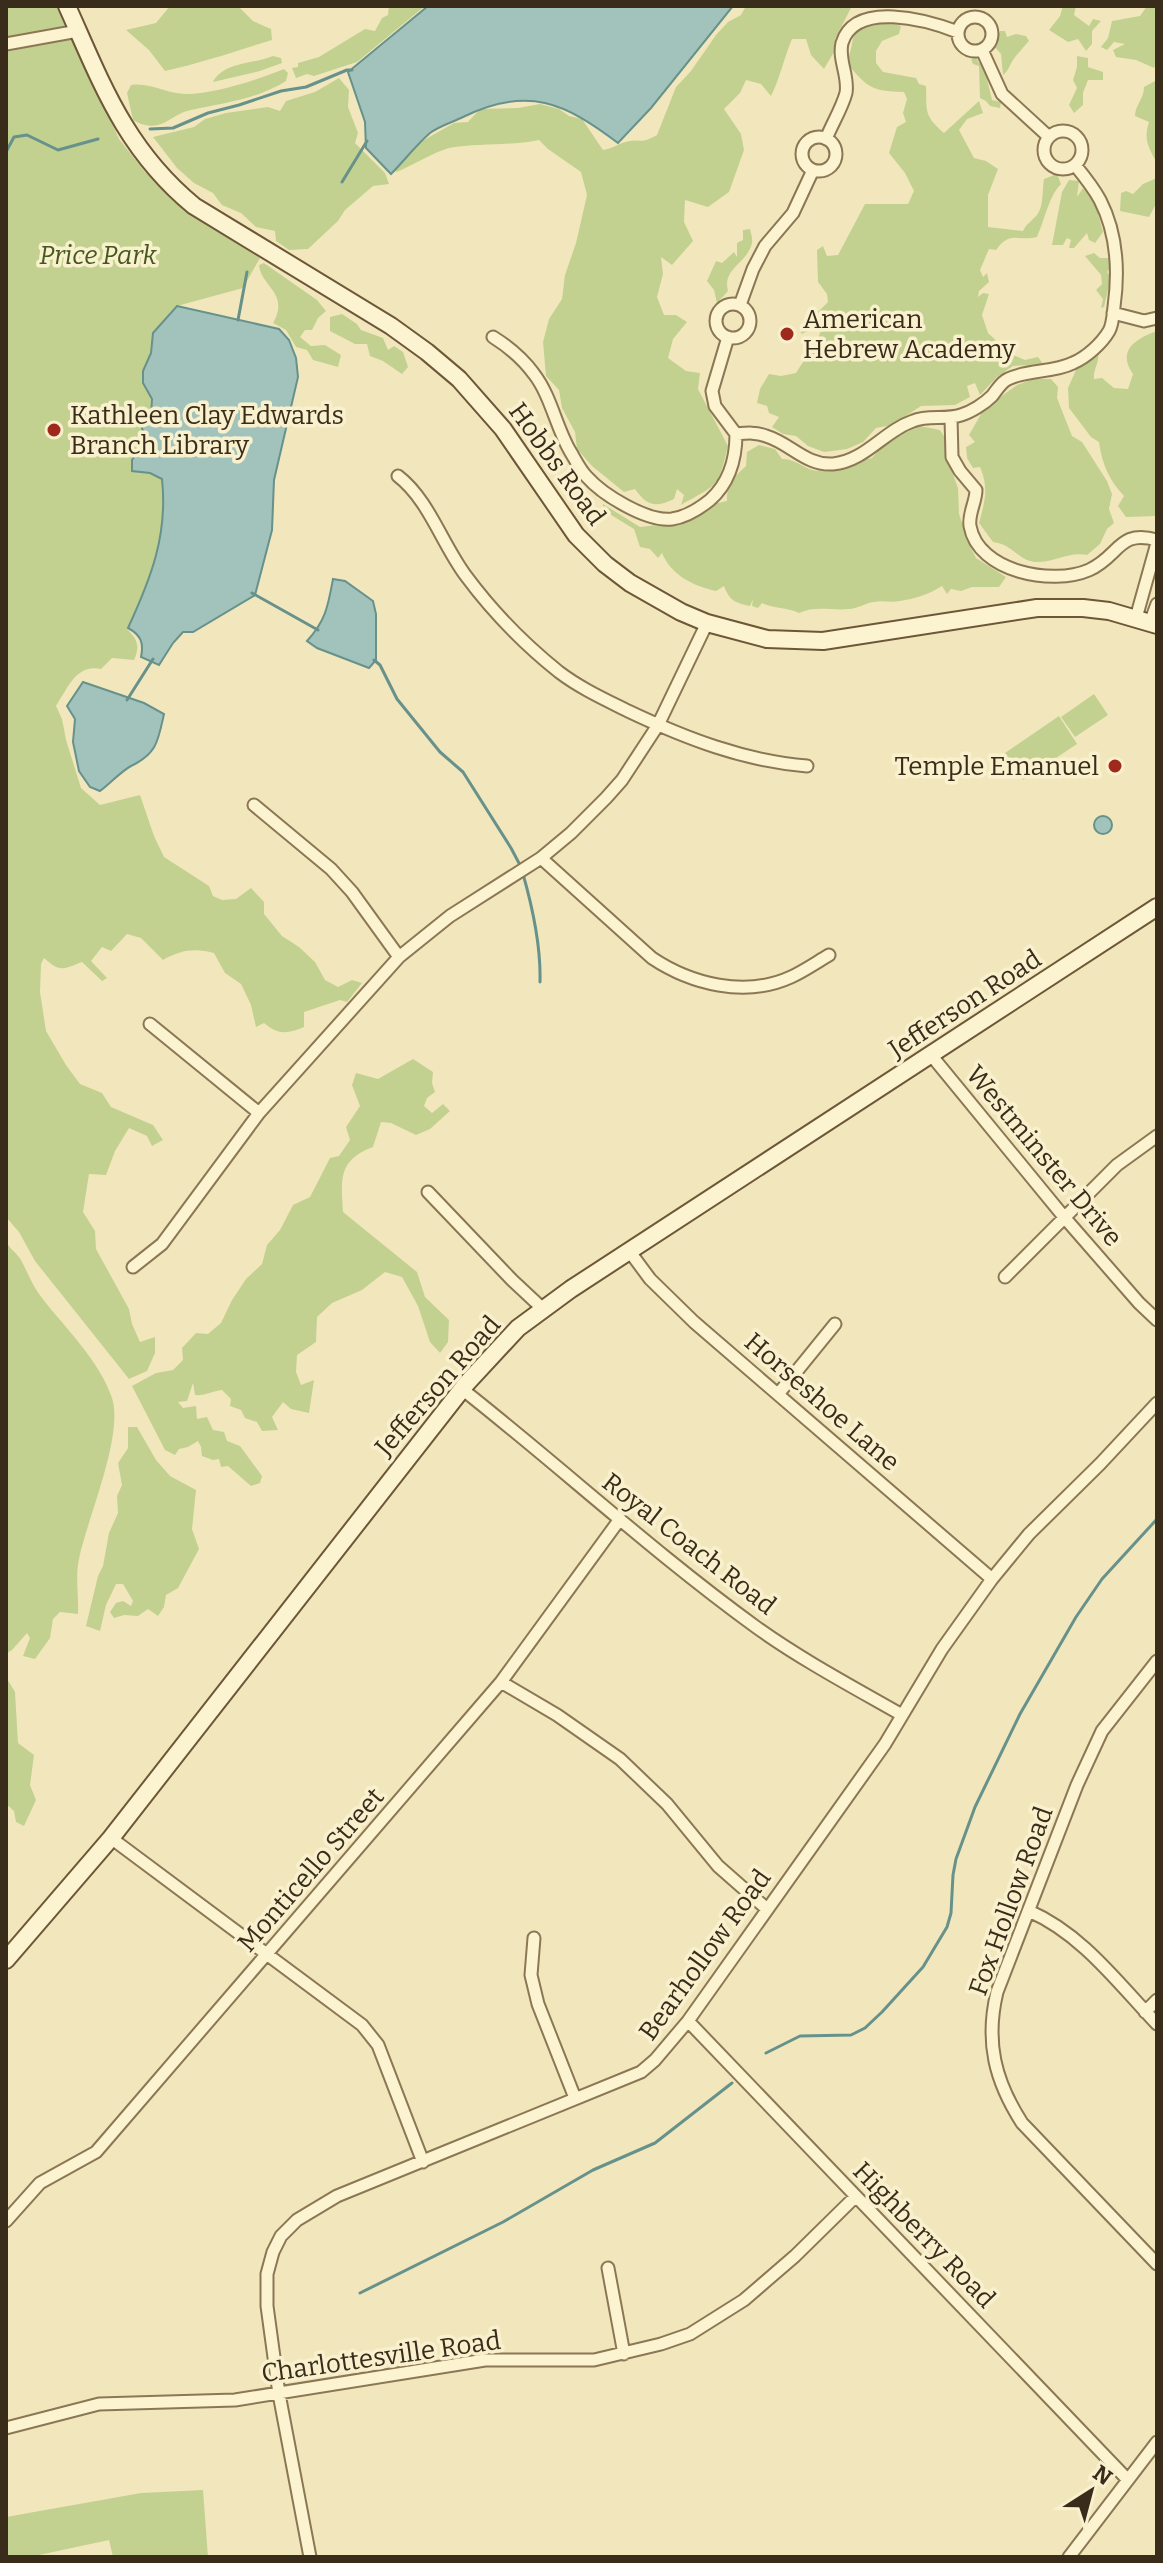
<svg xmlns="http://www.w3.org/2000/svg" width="1163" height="2563" font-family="Bitter,serif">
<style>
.green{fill:#c3d190}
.water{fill:#a1c3bc;stroke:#67918b;stroke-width:2}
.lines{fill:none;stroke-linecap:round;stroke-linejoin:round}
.stream{stroke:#67918b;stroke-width:3}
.street-casing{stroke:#8b7754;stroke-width:15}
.secondary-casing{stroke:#6d5737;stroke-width:20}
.street{stroke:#fcf3d0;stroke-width:11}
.secondary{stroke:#fcf3d0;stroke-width:16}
.poi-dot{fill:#a0291e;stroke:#f9f0cd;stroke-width:3}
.labels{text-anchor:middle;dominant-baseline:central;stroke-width:7;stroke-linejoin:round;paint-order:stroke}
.park-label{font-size:26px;font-style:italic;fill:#44581f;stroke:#f9f0cd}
.poi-label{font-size:26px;fill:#392c1a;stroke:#f9f0cd;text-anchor:start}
.street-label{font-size:26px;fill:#392c1a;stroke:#f9f0cd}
</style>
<rect width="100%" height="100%" fill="#f2e7bc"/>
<path class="green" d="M6 6H58L119 139 145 172 189 212 260 258 243 288 177 306 153 333 151 353 143 371V383L152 399 151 417 147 440 132 460 133 471 150 472 162 479C168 536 151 579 127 629 138 640 140 646 134 660L112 658 101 669C76 664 68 688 56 706L62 719 66 740 81 788 100 805 140 795 154 836 164 857 209 886 213 896 222 900 236 899 251 888 264 902V914L282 936 299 947 315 962 325 980 338 987 352 980 362 983 347 1002 340 1000 304 1012V1027C288 1034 278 1035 264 1023L256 1027 251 1005 241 984 225 973 214 953C194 948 181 950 163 960L141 938 127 934 111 951 102 947 91 961 107 978 102 981 82 962C62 970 60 972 44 958L41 964 40 992 46 1031 66 1065 80 1084 102 1093 111 1107 153 1125 163 1140 152 1146 147 1136 129 1128 115 1151 106 1175 89 1174 83 1212 95 1231 96 1249 129 1309 132 1324 140 1342 155 1337V1353L147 1371 129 1379 35 1261 19 1232 6 1217Z
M170 6H238L253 21 271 29 272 40C236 51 201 63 165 71L149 50 126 30 156 23Z
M389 6H425L357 62 314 76 307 74 296 78 292 68 298 67V63L319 57 365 29 375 31 382 18 388 15Z
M746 6H852L835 39 834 52 824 69 811 55 806 39H792C784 58 780 78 771 96L761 84 746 80 740 93 724 109 741 134 744 150 729 192 708 207 685 200 684 222 693 241 672 265 661 257 663 274 657 297 664 315H676L687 322 673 339 668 358 686 371 700 373 698 389 728 446C718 488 718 484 681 505L684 495 677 489 674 499C655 508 647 506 635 489L624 492 592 466 577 449 575 432 562 408 559 390 546 376 543 342 549 319 562 299 565 275 576 243 587 195 581 172 548 149 539 140C510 146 479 143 449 148 434 152 412 166 396 172L394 157 454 123 468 122 480 109 518 108 540 104 559 109 569 116 582 119 603 150C613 149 620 142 630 141 644 139 640 144 657 135L676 87 691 71 716 35 728 22 741 15Z
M1063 6H1076L1074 15 1089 26 1093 19 1101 21 1092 31V44L1086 51 1078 39 1068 42 1049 30 1060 16Z
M1147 6H1157V61L1154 68 1136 60 1116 57 1113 50 1125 44 1114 42 1107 50 1101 47 1108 38 1112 21 1140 16Z
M873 22H888L901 26 899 34 882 41 876 51V63L883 72 916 78 919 84 926 86C927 110 923 115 944 133L979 101 983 113 967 119 959 130 974 158 986 161 998 169 988 195V227L1023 231C1027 223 1031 222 1037 215 1044 206 1042 189 1044 179L1057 174 1061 184C1049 196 1045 219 1037 237 1017 242 1011 230 996 250L989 249 980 270 983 277 987 273 989 282 979 291 978 297 983 293 989 294 982 315 988 333 1011 354 1025 360 1038 357 1043 364 1013 366 997 377 980 395 975 383 967 386 970 397 955 405 921 406 892 425 876 428 863 442 847 449 824 452 808 446 796 436 783 434 772 427 779 417 769 413 767 406 757 403 760 389 769 374 781 376 796 373C806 356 818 345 822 326L801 334 804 320 819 311 828 302 827 294 818 282 817 250 823 246 827 256 838 255 865 204H908L914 191 905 173 889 153 897 127 906 122 903 113 907 99 904 92C870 91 867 87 846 62 852 52 851 43 855 32Z
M1000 31H1005L1007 37 1016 34 1026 36 1029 41C1024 47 1017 54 1013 60 1009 66 1009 70 1003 75L1001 54 994 46Z
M273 56 281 58 282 63 260 71 213 82C223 62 254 64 273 56Z
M1077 56 1088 58V67L1103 72V80H1088L1083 93V105L1074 113 1069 105 1077 88 1073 80 1077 67Z
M976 57 979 63 983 62 992 100 1001 102 1000 108 990 106 986 101 980 98 979 66 973 64 971 59Z
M284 69 288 73 286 81C258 99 223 103 191 110 169 114 162 136 133 120L127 93 131 85C150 82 167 94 186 94 216 94 256 80 284 69Z
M339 78 349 90 348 107 358 133 355 143 385 173 389 184 373 186 345 210 338 221 308 249 289 250 276 241 275 231 256 227 241 213 222 205 213 193 194 183 177 168 153 137 194 127 205 119 226 113 268 107 280 111 286 101 315 92Z
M1157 80V164C1149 147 1143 141 1149 122L1135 116C1135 105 1144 99 1144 87Z
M1157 178V202L1149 217 1120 211 1121 193 1126 191 1133 194 1143 184Z
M1069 180 1079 181 1077 197 1083 188 1094 199 1103 232 1095 243 1089 240 1087 233 1074 248H1069L1071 240 1067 238 1063 245H1052L1062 192Z
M750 229C751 234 753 239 752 243 747 264 722 268 728 291L717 303 714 290 707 281 716 261 722 263 734 252 737 257V243L743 240V230Z
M1094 253 1100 258H1109L1111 267 1107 272 1111 277 1104 307 1101 308 1103 299 1096 290 1102 284 1101 275 1085 256Z
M264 263 317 300 326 311 318 318 312 330H305L300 337 311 346 325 345 341 355 338 367 313 360 307 350 296 347 286 330 273 323C290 293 261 287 259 265Z
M342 314 357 324 361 330 383 338 388 350 394 346 403 352 408 367 402 374 383 361 370 356 367 344H355L330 331V317Z
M1157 331V516L1126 517 1118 506 1124 496C1109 480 1102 464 1099 442L1091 437 1069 408 1068 388 1076 370 1098 353C1100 362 1093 369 1094 379L1102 378 1114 388 1128 389 1133 374C1116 350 1137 338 1157 331Z
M1033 379H1051L1058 387 1057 398 1072 436 1082 442 1107 481 1112 494 1109 509 1114 523 1107 529 1100 544 1087 555C1070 551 1052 563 1035 562 1018 560 1012 544 993 542L979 523C985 501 989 488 980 467L973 468 967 458 966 447 975 442 969 435 984 409 1017 385Z
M920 426 940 430 945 438 948 461 958 488 959 514 971 548 976 558 1006 577 999 587H972L961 591 951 589 947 594 942 586C930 594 914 599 900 601 891 603 882 600 874 602 865 603 857 609 849 609 832 611 816 605 799 613 786 607 775 609 762 603L758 608 752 606 753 599 750 606C735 603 729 600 724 586L716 591C693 586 671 575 662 553L658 558 650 549 640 547 634 529 603 510V504L640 527 682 522 713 504 727 501C726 485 735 476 746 466L747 452 759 445 775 449 782 459C796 458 805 471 820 471 837 471 856 461 872 458 882 444 904 433 920 426Z
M1094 694 1108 715 1075 737 1061 717Z
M1059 716 1077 744 1023 780 1005 753Z
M413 1059 433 1072 432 1083 435 1092 427 1098 424 1106 432 1113 443 1104 450 1111 430 1129 416 1135 391 1123 381 1122 373 1147C338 1160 341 1179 343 1212L417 1272 425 1297 449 1320 448 1342 440 1353 430 1342 418 1306 402 1277 385 1272 362 1290 332 1303 317 1317 316 1342 297 1355 296 1372 301 1385 314 1380 309 1413 291 1409 283 1402 272 1417 278 1430 262 1431 257 1422 245 1418 241 1410 230 1406 231 1399 222 1390C212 1391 205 1396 195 1395L193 1383 187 1401 178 1402 183 1408 196 1406 197 1419 207 1417 213 1430 224 1432 227 1441 240 1446 262 1476 260 1483 251 1486 228 1466 221 1467 219 1459 213 1460 202 1456 201 1447 198 1441 188 1447 179 1449 175 1455 165 1450 132 1386 156 1373 173 1370 183 1360 182 1348 196 1333 208 1334 221 1323 232 1300 246 1279 262 1264 267 1245 280 1230 293 1205 310 1197 330 1158 339 1156 350 1140 346 1127 360 1106 352 1085 356 1073 378 1079Z
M6 1242C10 1249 17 1253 21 1260 28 1273 33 1287 42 1298 66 1329 99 1360 112 1398 124 1436 87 1519 79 1559 75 1578 79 1595 78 1614L60 1612 53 1619 50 1638 35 1659 23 1656 30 1638 27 1633 12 1650 6 1654Z
M128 1427H137L156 1460 170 1476 196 1490 192 1529 199 1549 178 1588 166 1595 164 1607 158 1616 148 1609 138 1616 124 1615 114 1618 110 1612 116 1603 123 1601 131 1606 133 1601 123 1584H116L106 1605 100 1631 86 1626 98 1576 103 1566 109 1533 118 1513 117 1496 122 1485 118 1463 128 1448Z
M6 1677 15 1692 18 1743 34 1755 30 1785 36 1800 24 1826 16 1822 14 1811 6 1804Z
M203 2490 208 2557H113L109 2540 30 2557H6V2517L141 2493Z"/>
<path class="water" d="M428 6H733L651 108 618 143C565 103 528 85 463 117 453 122 439 126 430 133 416 145 404 161 391 174L366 148 365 122 348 72Z
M177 306 279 329 289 340 296 358 298 377 274 480 272 530 255 595 193 632H183L173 643 159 665 141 657C144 643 141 635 128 628 151 578 168 535 162 479L150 473 132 471V460L146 440 141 425 151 417 152 399 143 383V371L151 353 153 333Z
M333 579 345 581 373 601 376 614V660L369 668 317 648 307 641C326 620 328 606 333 579Z
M83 682 144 703 164 714C158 741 157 754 131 766 120 772 110 784 100 791L90 787 79 771 73 742 75 719 67 706Z
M1094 825a9 9 0 1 1 18 0a9 9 0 1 1-18 0Z"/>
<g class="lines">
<path class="stream" d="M150 129 173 128 208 113 239 105 281 91 306 87 347 70H352
M6 152 14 137 27 135 58 150 98 139
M342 182 367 141
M238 320 247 272
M252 593 318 630
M374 660 380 665 397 699 440 752 463 772 511 848 521 867
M127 700 153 659
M523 874C533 909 541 946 540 982
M766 2053 800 2036 851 2035 865 2028 882 2012 923 1967 947 1927 951 1913 953 1875 956 1859 975 1807 1020 1714 1076 1617 1102 1579 1157 1519
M360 2293 503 2222 593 2170 655 2143 732 2083"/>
<g class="street-casing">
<path id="street" d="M958 34a17 17 0 1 1 34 0a17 17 0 1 1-34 0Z
M6 44 78 31
M982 50 1002 94 1049 137
M1044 150a19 19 0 1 1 38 0a19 19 0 1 1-38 0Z
M802 154a17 17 0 1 1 34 0a17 17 0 1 1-34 0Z
M826 139C832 124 842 108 846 93 849 76 838 60 842 43 855 0 927 20 958 32
M716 321a17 17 0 1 1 34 0a17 17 0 1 1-34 0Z
M740 305 753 269 765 246 793 213 813 170
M1113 313 1144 321 1157 318
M493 337C509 347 523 359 534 374 551 396 556 427 570 451 575 459 580 470 587 477 603 495 647 522 672 519 686 517 700 508 710 500 729 483 736 458 736 434
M728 337 712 391 715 406 736 434
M951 418 952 457 960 471 976 490C976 502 968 514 970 526 978 572 1053 586 1089 570 1120 556 1118 529 1157 540
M736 434C747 433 756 432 766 436 790 443 806 466 833 464 865 461 884 431 913 421 928 415 945 420 961 415 971 412 984 404 992 396 997 390 1001 382 1008 379 1029 369 1053 373 1073 363 1087 357 1102 343 1109 331 1113 324 1113 314 1114 307 1119 271 1117 233 1100 200 1093 187 1084 176 1075 165
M398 476C429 500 442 544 466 576 492 611 524 644 559 672 580 688 604 699 628 711 685 738 744 761 807 766
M1136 618 1157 543
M1150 623 1157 604
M254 805 331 869 352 892 399 957
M541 858 652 958C691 984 745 998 791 977 804 971 817 962 829 955
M150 1024 259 1113
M931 1055 1064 1217 1139 1303 1157 1320
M428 1192 512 1280 543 1309
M630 1252 650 1279 694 1322 992 1579
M133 1267 162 1244 259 1113 399 957 450 916 541 858 571 833 606 798 622 780 658 725 707 623
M1005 1277 1117 1165 1157 1136
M462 1389C561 1467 654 1553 756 1627 802 1660 853 1687 902 1715
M779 1393 835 1324
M1157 1661 1102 1731 1077 1785 997 1992C985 2042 995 2081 1022 2123L1157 2264
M501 1682 557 1715 620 1759 667 1804 718 1866 767 1909
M111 1838 362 2025 378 2045 423 2162
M1029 1911C1082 1934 1118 1983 1157 2024
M534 1938 531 1975 538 2004 575 2098
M1145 2012 1157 2000
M688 2021 1128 2480
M6 2221 40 2183 96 2152 501 1682 620 1519
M608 2268 624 2354
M6 2428 99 2404 235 2400 485 2360H594L661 2344 690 2334 744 2300 795 2256 855 2197
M310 2557 279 2394 267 2306V2274L273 2252 281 2236 297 2220 337 2196 641 2072 655 2060 688 2021 885 1744 942 1649 992 1579 1029 1534 1100 1464 1157 1403
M1069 2557 1157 2442"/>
</g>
<g class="secondary-casing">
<path id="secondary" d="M67 6C102 84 125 149 194 206L391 326 427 352 459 379 503 429 576 535 605 564 630 583 681 612 707 623 767 639 823 641 1037 608H1083L1109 611 1157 625
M6 1960 111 1838 466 1384 518 1328 571 1289 1157 907"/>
</g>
<use href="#street" class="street"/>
<use href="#secondary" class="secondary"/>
</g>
<g class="poi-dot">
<circle cx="787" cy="334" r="8"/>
<circle cx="54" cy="430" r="8"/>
<circle cx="1115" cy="766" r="8"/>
</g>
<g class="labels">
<g class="park-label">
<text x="98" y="255">Price Park</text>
</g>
<g class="poi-label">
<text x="803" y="319">American<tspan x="803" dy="30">Hebrew Academy</tspan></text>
<text x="70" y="415">Kathleen Clay Edwards<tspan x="70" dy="30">Branch Library</tspan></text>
<text x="1099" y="766" text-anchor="end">Temple Emanuel</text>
</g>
<g class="street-label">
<text transform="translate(557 464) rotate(54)">Hobbs Road</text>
<text transform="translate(965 1004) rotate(-33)">Jefferson Road</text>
<text transform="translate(1044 1156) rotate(50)">Westminster Drive</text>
<text transform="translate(438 1386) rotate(-49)">Jefferson Road</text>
<text transform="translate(822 1402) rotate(41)">Horseshoe Lane</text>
<text transform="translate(689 1544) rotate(38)">Royal Coach Road</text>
<text transform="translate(311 1870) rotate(-49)">Monticello Street</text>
<text transform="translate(1011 1901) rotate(-70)">Fox Hollow Road</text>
<text transform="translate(705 1955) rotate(-54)">Bearhollow Road</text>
<text transform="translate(924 2235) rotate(46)">Highberry Road</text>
<text transform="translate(381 2357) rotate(-8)">Charlottesville Road</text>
</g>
</g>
<rect width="1163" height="2563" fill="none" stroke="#392c1a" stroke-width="16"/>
<g transform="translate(1091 2491) rotate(36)" stroke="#f9f0cd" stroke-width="6" paint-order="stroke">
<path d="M0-6L14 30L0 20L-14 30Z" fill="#392c1a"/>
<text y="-12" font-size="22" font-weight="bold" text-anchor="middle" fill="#392c1a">N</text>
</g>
</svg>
